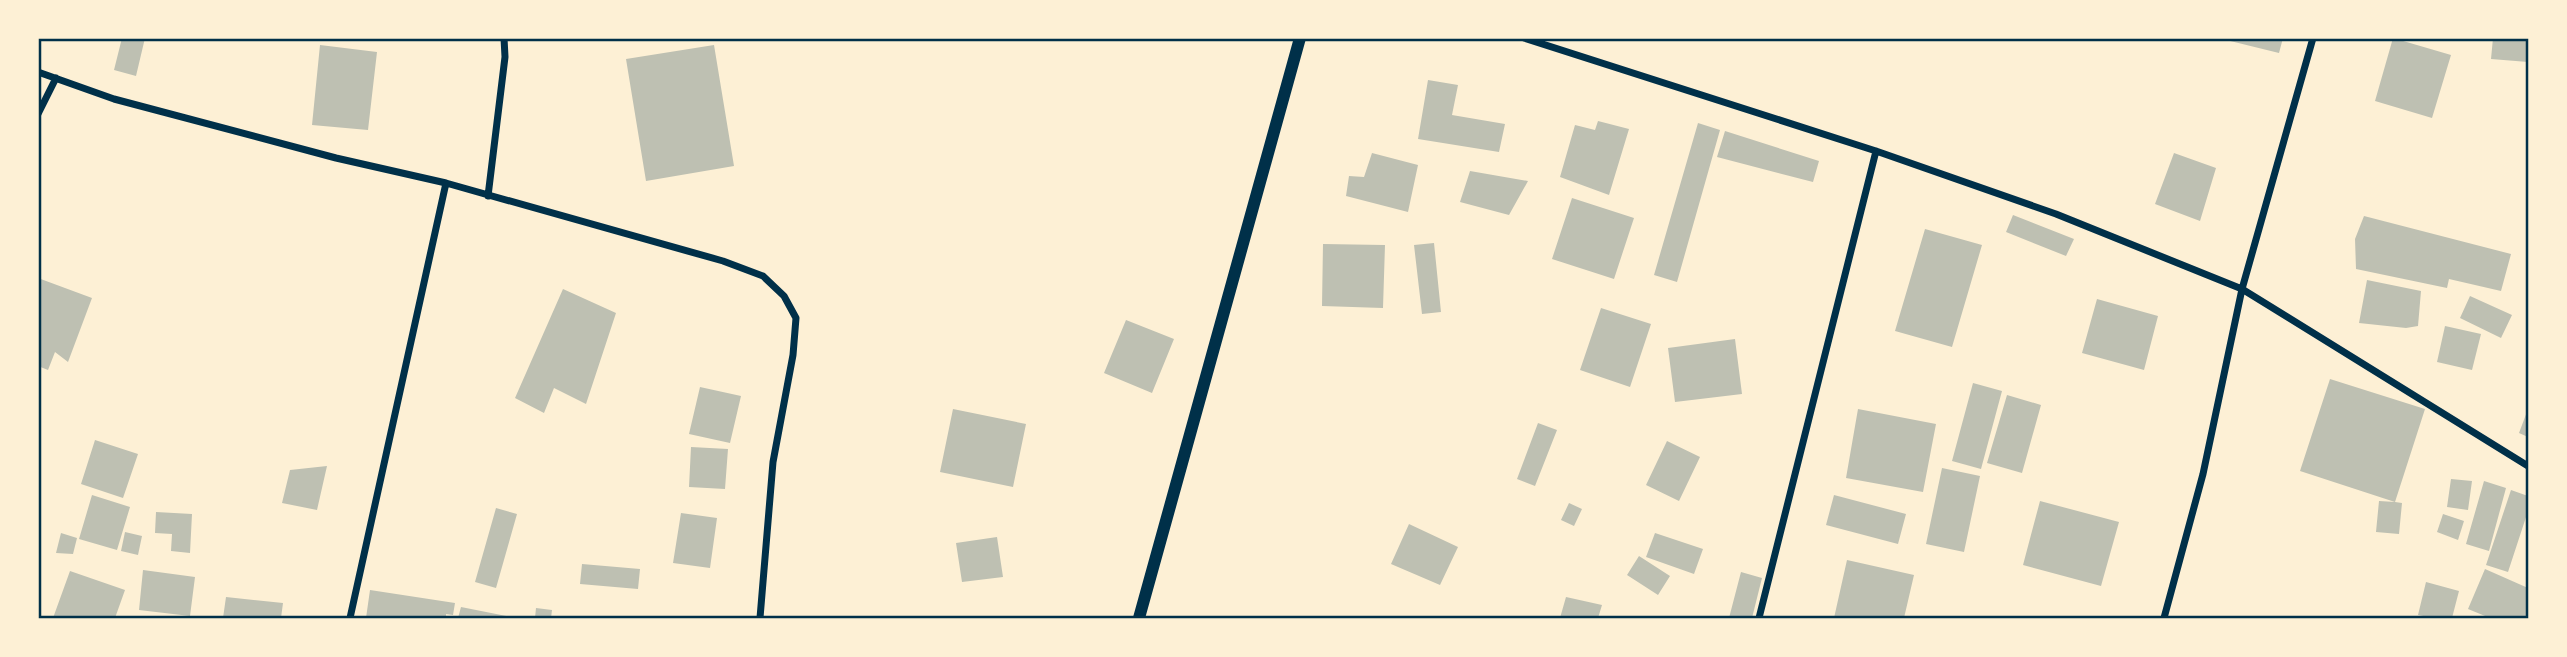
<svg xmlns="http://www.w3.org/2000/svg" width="2567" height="657" font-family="Roboto,sans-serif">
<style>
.building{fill:#bec0b2}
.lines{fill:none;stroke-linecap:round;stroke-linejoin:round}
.minor{stroke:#003049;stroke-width:7}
.tertiary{stroke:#003049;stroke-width:12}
.neatline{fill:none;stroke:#003049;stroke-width:2.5}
</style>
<rect width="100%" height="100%" fill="#fdf0d5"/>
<path class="building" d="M122 38H145L136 76 114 70Z
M2218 38H2283L2279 53Z
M2393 38 2451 55 2432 118 2375 101Z
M2493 38H2528V62L2491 59Z
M320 45 377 52 368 130 312 125Z
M714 45 734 166 646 181 626 59Z
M1428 80 1458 85 1452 115 1505 124 1499 152 1418 139Z
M1598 121 1629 129 1609 195 1560 177 1575 125 1595 130Z
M1698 123 1720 130 1677 282 1654 275Z
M1725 131 1819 161 1813 182 1717 157Z
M1372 153 1418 165 1408 212 1346 196 1349 176 1364 177Z
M2174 153 2216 168 2200 221 2155 204Z
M1470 171 1528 181 1509 215 1460 202Z
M1572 198 1634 218 1614 279 1552 259Z
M2013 215 2074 239 2066 256 2006 232Z
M2364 216 2511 254 2501 291 2449 279 2447 288 2356 269 2355 239Z
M1925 229 1982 245 1952 347 1895 331Z
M1434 243 1441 312 1422 314 1414 245Z
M1323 244 1385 245 1383 308 1322 306Z
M38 278 92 298 68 362 55 352 48 370 38 366Z
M2367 280 2421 291 2418 326 2406 328 2359 323Z
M563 289 616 313 586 404 554 388 544 413 515 398Z
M2470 296 2512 315 2501 338 2460 318Z
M2097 299 2158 316 2144 370 2082 353Z
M1601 308 1651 324 1630 387 1580 370Z
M1126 320 1174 339 1152 393 1104 373Z
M2445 326 2481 334 2472 370 2437 362Z
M1735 339 1742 394 1675 402 1668 348Z
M2330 379 2425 409 2395 502 2402 503 2399 534 2376 532 2379 501 2395 502 2300 471Z
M1973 383 2002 391 1981 469 1952 461Z
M700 387 741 396 730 443 689 434Z
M2007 395 2041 405 2022 473 1987 463Z
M953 409 1026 424 1013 487 940 472Z
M1858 409 1936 424 1923 492 1846 478Z
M2528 409V437L2519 433Z
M1538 423 1557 430 1535 486 1517 479Z
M95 440 138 454 123 498 81 484Z
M1667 441 1700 457 1679 501 1646 485Z
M691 447 728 449 725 489 689 487Z
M327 466 317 510 282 503 290 470Z
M1942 468 1980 476 1964 552 1926 544Z
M2451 479 2472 481 2468 510 2447 507Z
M2484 481 2506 488 2489 551 2466 544Z
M2511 490 2528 496V511L2508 572 2486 565Z
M92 495 130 507 117 550 79 539Z
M1834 495 1906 514 1898 544 1826 525Z
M2040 501 2119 522 2101 586 2023 565Z
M1569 503 1582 509 1574 526 1561 520Z
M496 508 517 514 496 588 475 582Z
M156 512 192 514 190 553 171 551 172 534 155 533Z
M681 513 717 518 710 568 673 563Z
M2443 514 2464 521 2458 540 2437 532Z
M1409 524 1458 547 1440 585 1391 564Z
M125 532 142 536 138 555 121 551Z
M61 533 77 538 73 554 56 553Z
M1655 533 1703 549 1694 574 1646 557Z
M997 537 1003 577 962 582 956 543Z
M1639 556 1670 576 1658 595 1627 575Z
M1847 560 1914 575 1904 618H1834Z
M582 564 640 569 638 589 580 584Z
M2485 569 2528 588V618H2490L2468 609Z
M143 570 195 577 190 616 139 610Z
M70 571 125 590 115 618H53Z
M1741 572 1762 578 1752 618H1729Z
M2426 582 2459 591 2452 618H2434L2418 615Z
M370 590 455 603 453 615 446 614V618H366Z
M226 597 283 603 281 618H223Z
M1566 597 1602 605 1598 618H1560Z
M461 607 511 617V618H458Z
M536 608 552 610 551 618H535Z"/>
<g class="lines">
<path class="minor" d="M1524 38 1876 151 2056 214 2242 289 2528 466
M38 72 114 99 336 158 446 183 723 261 763 276 784 296 796 318 793 355 773 462 760 618
M38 114 56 78
M488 196 505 57 504 38
M350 618 446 183
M1759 618 1876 151
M2164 618 2203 474 2242 289 2313 38"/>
<path class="tertiary" d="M1139 618 1300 38"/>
</g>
<rect width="2567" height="657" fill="none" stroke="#fdf0d5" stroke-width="80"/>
<rect x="40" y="40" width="2487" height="577" class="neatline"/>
</svg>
